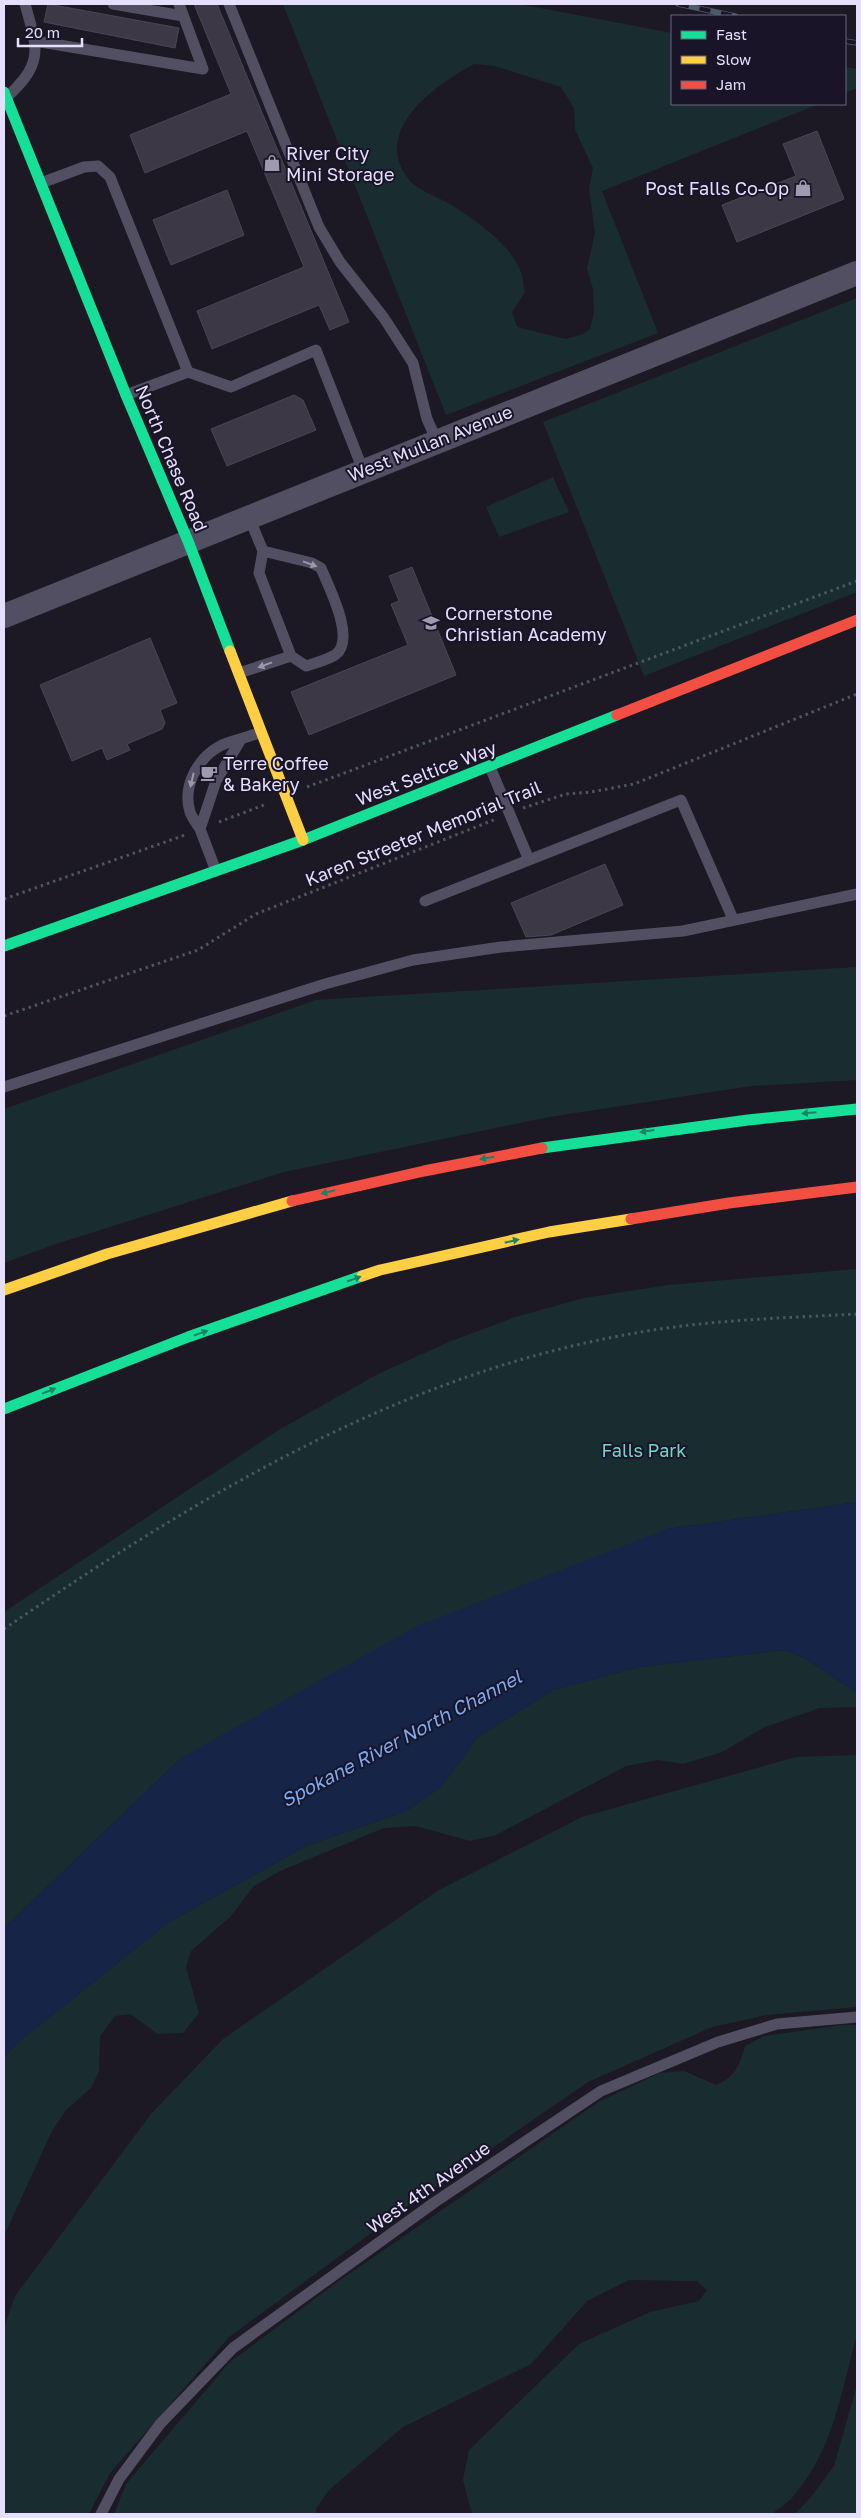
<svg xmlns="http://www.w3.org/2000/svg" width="861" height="2518" font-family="'Golos Text',sans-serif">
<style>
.green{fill:#192d30;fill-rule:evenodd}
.water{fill:#162447}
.building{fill:#3c3845;stroke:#4a4556}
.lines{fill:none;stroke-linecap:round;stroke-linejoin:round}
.path{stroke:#4d5563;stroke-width:3;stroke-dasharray:2.5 4;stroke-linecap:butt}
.lane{stroke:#524f63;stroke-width:11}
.street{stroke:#524f63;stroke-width:24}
.fast{stroke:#16e098;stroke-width:11}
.slow{stroke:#ffcf43;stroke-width:11}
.jam{stroke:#f24e42;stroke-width:11}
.rail-casing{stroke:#4c5a6b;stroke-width:5.5}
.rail{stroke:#1a1429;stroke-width:4;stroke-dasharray:11;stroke-linecap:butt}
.oneway{fill:#9c97af}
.oneway2{fill:#188466}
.labels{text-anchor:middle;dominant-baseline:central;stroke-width:4;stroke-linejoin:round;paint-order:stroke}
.poi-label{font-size:18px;fill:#e5dffb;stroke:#1a1429;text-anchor:start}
.street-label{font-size:18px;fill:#e5dffb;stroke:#1a1429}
.park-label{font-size:18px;fill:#72d5c6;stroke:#1a1429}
.water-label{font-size:19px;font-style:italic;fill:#79acf0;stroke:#1a1429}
</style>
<rect width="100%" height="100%" fill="#1c1924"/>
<path class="green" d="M283 4H519L672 33V104H819L602 191 658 333 446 415ZM474 64 495 66 561 87 574 108 575 130 593 168 589 189 595 233 587 269 593 289 594 313 590 329 583 334 566 339 517 327 512 312 525 292C523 285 523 276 520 270 510 243 469 215 444 201 435 196 419 190 411 182 368 133 434 85 474 64Z
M845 67 857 69V88L845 93Z
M857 298V592L644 676 543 422Z
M553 477 569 512 499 537 486 507Z
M857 967V1080L751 1086 549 1117 284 1172 56 1244 4 1263V1109L316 1000Z
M857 1269V1502L667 1529 181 1758 4 1928V1612L277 1431 378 1374 451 1341 515 1317 584 1298 668 1285Z
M785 1650 806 1659 857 1693V1707L820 1708 765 1727 722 1752 683 1764 658 1760 626 1766 496 1835 470 1841 416 1826 384 1828 280 1871 254 1886 230 1917 191 1951 186 1967 199 2013 183 2033 157 2034 131 2014 115 2016 100 2036 99 2071 91 2088 66 2110 52 2131 4 2236V2057L17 2043 169 1922 306 1846 406 1811 441 1787 478 1737 553 1690 639 1667Z
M857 1755V2007L766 2015 712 2027 588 2082 415 2201 229 2337 110 2473 89 2514H4V2328L15 2296 151 2114 223 2039 439 1890 582 1817 796 1757Z
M842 2025H857V2335C841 2390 834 2449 795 2494 789 2502 779 2508 772 2514H472L463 2480 469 2450 579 2344 650 2312 699 2301 707 2290 697 2281 629 2280 587 2301 531 2364 403 2427 329 2490 316 2509 317 2514H114L126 2484 229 2363 336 2283 600 2101 660 2073 684 2071 716 2085C735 2078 740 2064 745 2046L764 2036Z
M857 2385V2514H795L811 2497 834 2466Z"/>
<path class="water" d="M857 1502V1693L806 1659 785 1650 639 1667 553 1690 478 1737 441 1787 406 1811 306 1846 169 1922 17 2043 4 2057V1928L181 1758 417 1626 667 1529Z"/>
<path class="building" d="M48 4 179 28 175 48 44 22Z
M194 4H217L349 322 330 330 319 305 212 349 197 311 304 267 247 131 145 173 130 135 231 94Z
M817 131 844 199 737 242 722 205 796 176 783 144Z
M227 190 244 235 171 265 153 220Z
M294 395 303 400 316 430 227 466 211 429Z
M412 567 456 675 309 735 291 692 408 645 391 604 399 601 389 576Z
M150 638 177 703 160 710 165 723 162 729 127 744 130 750 107 760 102 748 72 761 40 685Z
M605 864 623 905 551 935 526 937 511 903Z"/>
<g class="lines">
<path class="path" d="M307 787 857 581
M523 808 566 794 591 792 634 784 857 694
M219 822 264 805
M4 899 185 835
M4 1016 198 950 256 914 496 819
M4 1629C196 1498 398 1375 630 1334 704 1320 782 1318 857 1314"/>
<path class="lane" d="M113 4 183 16
M229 4 319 227 340 262 384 318 413 363 427 419 437 441
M35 41 203 69 179 4
M6 98C44 63 38 50 25 4
M41 183 84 167 98 166 110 177 188 372
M126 395 188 372 231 387 316 350 363 470
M249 517 263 551 259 573 291 656 306 666C315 663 327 660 335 655 357 640 328 586 321 568L312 563 263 551
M239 673 291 656
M240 741 216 781 200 829C197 824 192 818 190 812 182 786 198 758 220 746 229 741 250 737 261 732
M490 767 529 860
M200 829 216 871
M425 901 681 800 733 919
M4 1087 325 984 413 960 501 947 683 931 857 894
M101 2514 119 2479 160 2424 233 2348 435 2202 601 2091 718 2042 777 2024 857 2017"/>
<path class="street" d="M4 616 857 273"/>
<path class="fast" d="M4 92 126 395 188 541 230 651
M4 946 303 840 617 715
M542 1148 748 1120 857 1109
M4 1409 188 1337 362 1276"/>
<path class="slow" d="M230 651 303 840
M362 1276 380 1270 549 1232 631 1219
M4 1290 107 1254 292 1201"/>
<path class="jam" d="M617 715 857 620
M292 1201 424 1171 542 1148
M631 1219 729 1203 857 1187"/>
<g class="rail-casing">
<path id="rail" d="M678 4 735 16
M845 41 857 43"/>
</g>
<use href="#rail" class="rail"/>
</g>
<defs><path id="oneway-solid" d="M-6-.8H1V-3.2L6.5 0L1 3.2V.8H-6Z" transform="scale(1.25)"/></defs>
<g class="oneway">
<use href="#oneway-solid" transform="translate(310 564) rotate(20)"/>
<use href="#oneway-solid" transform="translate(265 665) rotate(160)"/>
<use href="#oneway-solid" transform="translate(192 780) rotate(103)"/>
</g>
<g class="oneway2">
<use href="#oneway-solid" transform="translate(809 1113) rotate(175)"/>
<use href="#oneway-solid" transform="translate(647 1131) rotate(172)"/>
<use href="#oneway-solid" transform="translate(487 1158) rotate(170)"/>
<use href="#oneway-solid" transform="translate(328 1192) rotate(166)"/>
<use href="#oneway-solid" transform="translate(512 1241) rotate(-13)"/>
<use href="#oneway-solid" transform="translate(354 1279) rotate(-19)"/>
<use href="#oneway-solid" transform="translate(201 1333) rotate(-19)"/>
<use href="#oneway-solid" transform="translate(49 1391) rotate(-21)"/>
</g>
<defs>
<g id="shop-bare" transform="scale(1.35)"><path d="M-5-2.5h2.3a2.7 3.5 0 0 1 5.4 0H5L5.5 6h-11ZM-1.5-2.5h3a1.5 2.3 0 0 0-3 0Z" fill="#9f9ab0" stroke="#1a1429" stroke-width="2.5" paint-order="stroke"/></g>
<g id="school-bare" transform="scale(1.35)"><path d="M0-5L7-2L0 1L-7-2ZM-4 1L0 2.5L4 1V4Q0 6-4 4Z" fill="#9f9ab0" stroke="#1a1429" stroke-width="2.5" paint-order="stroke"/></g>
<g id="cafe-bare" transform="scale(1.35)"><path d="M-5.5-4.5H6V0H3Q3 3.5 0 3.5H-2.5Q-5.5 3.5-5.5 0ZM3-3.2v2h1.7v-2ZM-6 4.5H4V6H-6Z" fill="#9f9ab0" stroke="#1a1429" stroke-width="2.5" paint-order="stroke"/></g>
</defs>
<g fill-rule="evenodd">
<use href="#shop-bare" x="272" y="163"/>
<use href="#shop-bare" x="803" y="188"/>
<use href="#school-bare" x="431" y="623"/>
<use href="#cafe-bare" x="209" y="773"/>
</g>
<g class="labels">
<g class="poi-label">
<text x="286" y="153">River City<tspan x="286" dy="21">Mini Storage</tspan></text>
<text x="789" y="188" text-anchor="end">Post Falls Co-Op</text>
<text x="445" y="613">Cornerstone<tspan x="445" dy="21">Christian Academy</tspan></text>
<text x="223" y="763">Terre Coffee<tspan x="223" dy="21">&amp; Bakery</tspan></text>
</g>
<g class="street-label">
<text transform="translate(430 443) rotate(-22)">West Mullan Avenue</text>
<text transform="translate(172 458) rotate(67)">North Chase Road</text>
<text transform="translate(426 773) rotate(-21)">West Seltice Way</text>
<text transform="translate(423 833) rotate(-22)">Karen Streeter Memorial Trail</text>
<text transform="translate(428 2187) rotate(-35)">West 4th Avenue</text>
</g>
<g class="park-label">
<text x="644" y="1450">Falls Park</text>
</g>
<g class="water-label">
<text transform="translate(401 1738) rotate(-28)">Spokane River North Channel</text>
</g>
</g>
<rect width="861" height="2518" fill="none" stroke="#e5dffb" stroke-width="10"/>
<rect x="671" y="15" width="175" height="90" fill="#1a1429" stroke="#6b657d"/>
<rect x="681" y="31" width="25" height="8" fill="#16e098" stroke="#6b657d"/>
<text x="716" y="40" font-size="15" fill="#e5dffb">Fast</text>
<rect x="681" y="56" width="25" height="8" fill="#ffcf43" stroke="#6b657d"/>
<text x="716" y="65" font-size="15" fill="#e5dffb">Slow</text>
<rect x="681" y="81" width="25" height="8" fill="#f24e42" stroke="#6b657d"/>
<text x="716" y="90" font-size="15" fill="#e5dffb">Jam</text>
<path d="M18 38v8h64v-8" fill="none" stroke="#e5dffb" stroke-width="2.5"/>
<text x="25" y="38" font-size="15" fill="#e5dffb" stroke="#1a1429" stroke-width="4" paint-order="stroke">20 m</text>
</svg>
